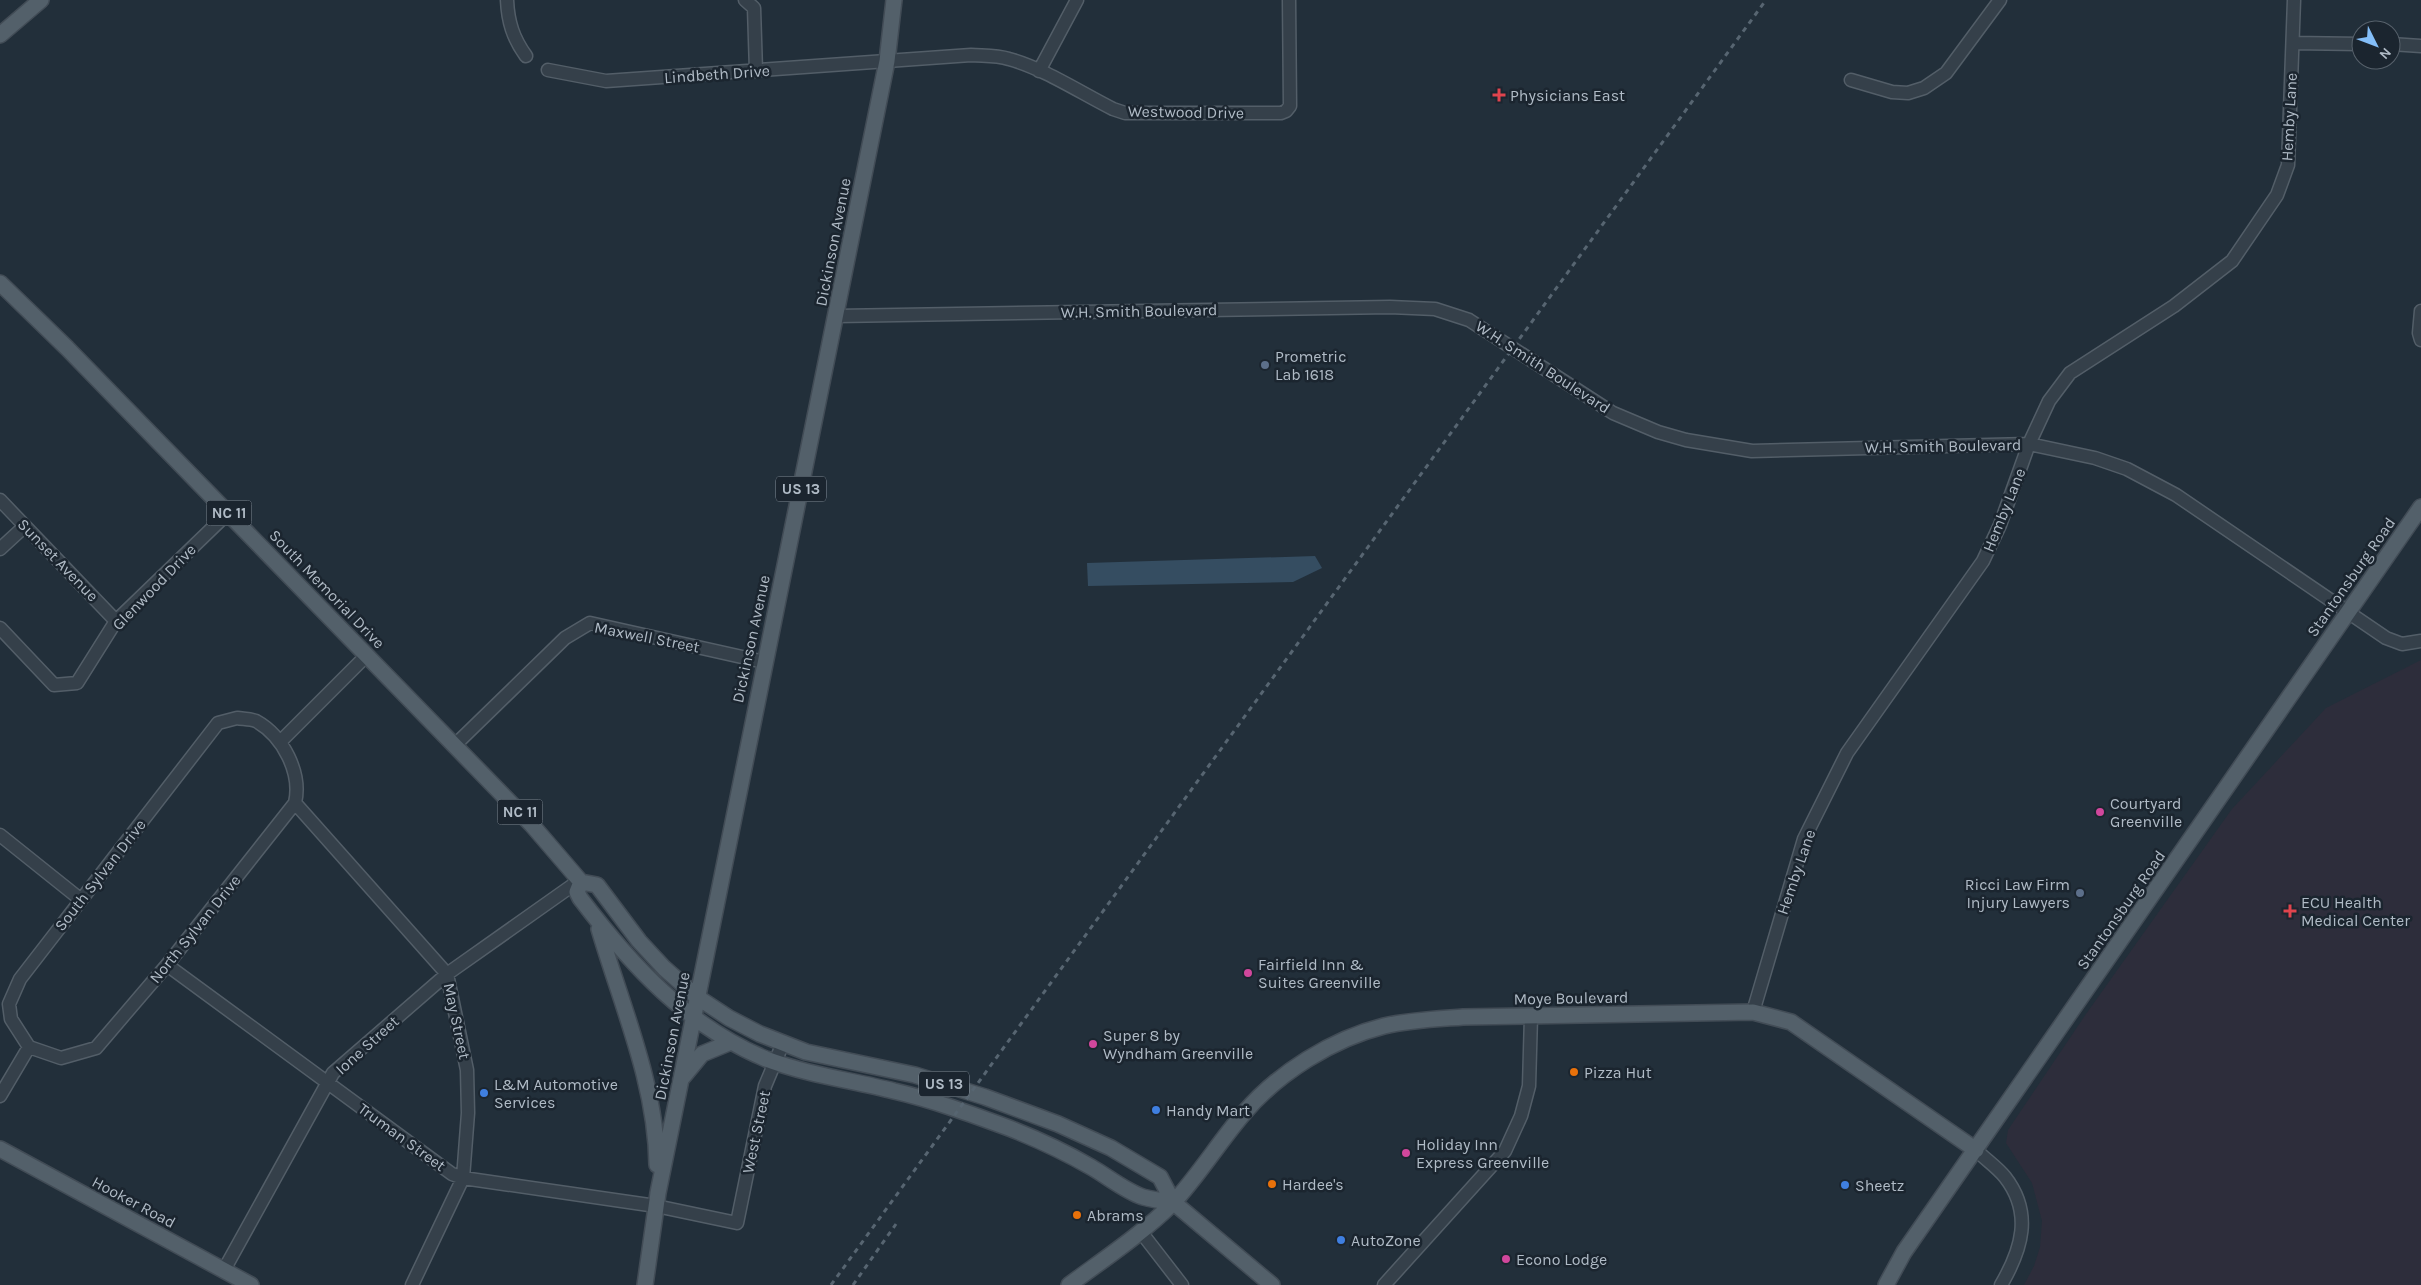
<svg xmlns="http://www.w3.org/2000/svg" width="2421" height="1285" font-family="Karla,sans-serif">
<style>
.medical{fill:#2d2d3b}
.water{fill:#354d61}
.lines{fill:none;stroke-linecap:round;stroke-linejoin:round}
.minor-casing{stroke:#535e68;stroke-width:15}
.major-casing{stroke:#424c56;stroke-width:18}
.minor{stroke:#35404a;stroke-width:12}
.major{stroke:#53606a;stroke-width:15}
.rail{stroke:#576571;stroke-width:3;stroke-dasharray:5 5;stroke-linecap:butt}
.health-dot{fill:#e0444e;stroke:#1b252f;stroke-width:2}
.service-dot{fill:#5c6f8a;stroke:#1b252f;stroke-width:2}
.hotel-dot{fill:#d1479c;stroke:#1b252f;stroke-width:2}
.food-dot{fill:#e8710a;stroke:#1b252f;stroke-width:2}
.shop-dot{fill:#3f7fe0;stroke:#1b252f;stroke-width:2}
.labels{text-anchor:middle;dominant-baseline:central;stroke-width:5;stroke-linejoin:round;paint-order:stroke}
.shield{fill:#1b252f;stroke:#838e99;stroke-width:1}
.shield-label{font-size:15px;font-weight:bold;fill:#b0bbc6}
.street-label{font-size:16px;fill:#b0bbc6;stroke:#1b252f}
.poi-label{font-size:16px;fill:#b0bbc6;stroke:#1b252f;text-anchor:start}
</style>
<rect width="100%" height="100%" fill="#222f3a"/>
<path class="medical" d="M2421 660V1285H2024L2034 1266 2040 1247 2042 1221 2032 1183 2006 1143 2008 1130 2086 1014 2232 809 2326 708Z"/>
<path class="water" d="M1315 556 1322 568 1293 582 1088 586 1087 563Z"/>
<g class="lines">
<g class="minor-casing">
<path id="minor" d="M507 0C508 22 513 38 526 56
M745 0 754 8 756 71
M2293 43 2361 44
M2391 44 2421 46
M548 70 606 81 971 55C984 56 996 55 1009 59 1043 68 1081 93 1113 109L1125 113H1281L1286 111 1290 106 1289 0
M1039 71 1077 0
M1851 80 1892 92 1908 93 1924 88 1946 73 2000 0
M2421 311 2419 333 2421 340
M837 316 1390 307 1435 309 1469 320 1613 413 1658 432 1686 440 1752 451 2029 444 2095 458 2127 469 2176 495 2386 638 2402 644 2421 641
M0 500 116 621
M0 549 25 526
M0 628 54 685 77 683 116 621 228 513
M237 718C243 719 251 719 256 721 283 736 302 773 295 803L167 965 96 1048 61 1058 29 1047 11 1019 9 1004 20 979 218 723Z
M280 742 367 655
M455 745 565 638 590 623 764 662
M295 803 447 974 467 1070 468 1113 463 1178 412 1285
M0 835 80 899
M167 965 452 1174 463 1178 656 1206 737 1223 765 1086 783 1043
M1753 1012 1804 839 1847 753 1983 561 2000 525 2029 444 2049 401 2070 373 2174 306 2232 261 2277 195 2288 165 2294 0
M0 1096 29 1047
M1976 1150C1985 1159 1997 1167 2005 1177 2033 1213 2022 1249 2001 1285
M1141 1232 1182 1285
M224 1270 333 1073 447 974 580 880
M1384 1285 1505 1151 1521 1116 1529 1086 1531 1016"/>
</g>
<g class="major-casing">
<path id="major" d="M0 35 41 0
M0 283 67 348 532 825 581 882
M581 882 597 885 639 941 664 968 697 997 729 1018 760 1034 806 1052 915 1075 985 1097 1058 1124 1111 1148 1160 1177 1173 1202 1272 1285
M581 882 577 892 580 898C631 965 687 1026 766 1059 808 1075 851 1080 894 1091 933 1100 971 1114 1009 1128 1037 1139 1065 1152 1091 1167 1107 1176 1125 1191 1143 1197 1153 1200 1163 1201 1173 1202
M599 929C622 1007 656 1083 657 1165
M683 1077 702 1054 731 1042
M0 1149 251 1285
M645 1285 658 1193 887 61 894 0
M1069 1285C1104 1259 1142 1234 1173 1203 1199 1175 1219 1142 1244 1113 1278 1073 1332 1039 1384 1026 1410 1020 1436 1019 1463 1017L1753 1012 1791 1022 1976 1150
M1886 1285 1904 1252 2421 507"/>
</g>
<use href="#minor" class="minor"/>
<use href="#major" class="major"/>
<path class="rail" d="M831 1285 1766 0
M853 1285 896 1224"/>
</g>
<g class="health-dot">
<path d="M1496.5 87.5h5v5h5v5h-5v5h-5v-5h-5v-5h5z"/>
<path d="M2287.5 903.5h5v5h5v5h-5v5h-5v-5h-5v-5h5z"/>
</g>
<g class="service-dot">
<circle cx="1265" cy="365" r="5"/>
<circle cx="2080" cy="893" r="5"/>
</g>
<g class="hotel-dot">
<circle cx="2100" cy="812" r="5"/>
<circle cx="1248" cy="973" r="5"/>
<circle cx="1093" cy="1044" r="5"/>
<circle cx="1406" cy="1153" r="5"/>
<circle cx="1506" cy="1259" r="5"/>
</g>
<g class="food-dot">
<circle cx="1574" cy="1072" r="5"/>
<circle cx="1272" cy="1184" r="5"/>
<circle cx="1077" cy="1215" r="5"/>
</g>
<g class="shop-dot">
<circle cx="484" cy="1093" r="5"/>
<circle cx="1156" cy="1110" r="5"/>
<circle cx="1845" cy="1185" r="5"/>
<circle cx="1341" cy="1240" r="5"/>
</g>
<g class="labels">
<g class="shield">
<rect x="776" y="476.5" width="50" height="25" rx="4"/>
<rect x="206.5" y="500.5" width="45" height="25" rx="4"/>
<rect x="497.5" y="799.5" width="45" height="25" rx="4"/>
<rect x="919" y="1071.5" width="50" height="25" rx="4"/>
</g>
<g class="shield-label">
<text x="801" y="489">US 13</text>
<text x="229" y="513">NC 11</text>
<text x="520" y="812">NC 11</text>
<text x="944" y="1084">US 13</text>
</g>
<g class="street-label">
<text transform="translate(717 74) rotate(-4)">Lindbeth Drive</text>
<text transform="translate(1186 112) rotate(1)">Westwood Drive</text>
<text transform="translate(2289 117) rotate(-87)">Hemby Lane</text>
<text transform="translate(833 242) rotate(-79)">Dickinson Avenue</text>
<text transform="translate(1139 311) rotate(-1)">W.H. Smith Boulevard</text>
<text transform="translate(1543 367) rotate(33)">W.H. Smith Boulevard</text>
<text transform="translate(1943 446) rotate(-1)">W.H. Smith Boulevard</text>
<text transform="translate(2004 510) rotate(-68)">Hemby Lane</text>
<text transform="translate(58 560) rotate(46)">Sunset Avenue</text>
<text transform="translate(2351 577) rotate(-55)">Stantonsburg Road</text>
<text transform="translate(154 587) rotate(-46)">Glenwood Drive</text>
<text transform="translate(327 589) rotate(46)">South Memorial Drive</text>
<text transform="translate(647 637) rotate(11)">Maxwell Street</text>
<text transform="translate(751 639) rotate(-78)">Dickinson Avenue</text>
<text transform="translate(1796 872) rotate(-71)">Hemby Lane</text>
<text transform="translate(100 875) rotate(-52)">South Sylvan Drive</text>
<text transform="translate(2121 910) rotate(-55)">Stantonsburg Road</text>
<text transform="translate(195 929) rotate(-51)">North Sylvan Drive</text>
<text transform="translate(1571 998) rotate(-1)">Moye Boulevard</text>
<text transform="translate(457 1021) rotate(78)">May Street</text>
<text transform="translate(672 1036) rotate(-79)">Dickinson Avenue</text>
<text transform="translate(367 1045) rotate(-42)">Ione Street</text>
<text transform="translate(756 1132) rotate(-78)">West Street</text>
<text transform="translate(402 1137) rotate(36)">Truman Street</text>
<text transform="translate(134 1202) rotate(28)">Hooker Road</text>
</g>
<g class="poi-label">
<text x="1510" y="95">Physicians East</text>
<text x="1275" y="356">Prometric<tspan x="1275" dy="18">Lab 1618</tspan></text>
<text x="2110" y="803">Courtyard<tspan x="2110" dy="18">Greenville</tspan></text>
<text x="2070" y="884" text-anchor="end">Ricci Law Firm<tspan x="2070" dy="18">Injury Lawyers</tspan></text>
<text x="2301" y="902">ECU Health<tspan x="2301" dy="18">Medical Center</tspan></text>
<text x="1258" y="964">Fairfield Inn &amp;<tspan x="1258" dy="18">Suites Greenville</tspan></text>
<text x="1103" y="1035">Super 8 by<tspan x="1103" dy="18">Wyndham Greenville</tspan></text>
<text x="1584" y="1072">Pizza Hut</text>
<text x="494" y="1084">L&amp;M Automotive<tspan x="494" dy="18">Services</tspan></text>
<text x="1166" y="1110">Handy Mart</text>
<text x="1416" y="1144">Holiday Inn<tspan x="1416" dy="18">Express Greenville</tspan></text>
<text x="1282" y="1184">Hardee's</text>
<text x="1855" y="1185">Sheetz</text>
<text x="1087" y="1215">Abrams</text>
<text x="1351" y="1240">AutoZone</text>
<text x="1516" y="1259">Econo Lodge</text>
</g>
</g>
<g transform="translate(2376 45) rotate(132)"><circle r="24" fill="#1b252f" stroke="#57616b"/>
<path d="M0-4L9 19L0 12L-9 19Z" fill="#84bef8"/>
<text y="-8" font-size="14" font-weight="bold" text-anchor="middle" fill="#b0bbc6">N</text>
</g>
</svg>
